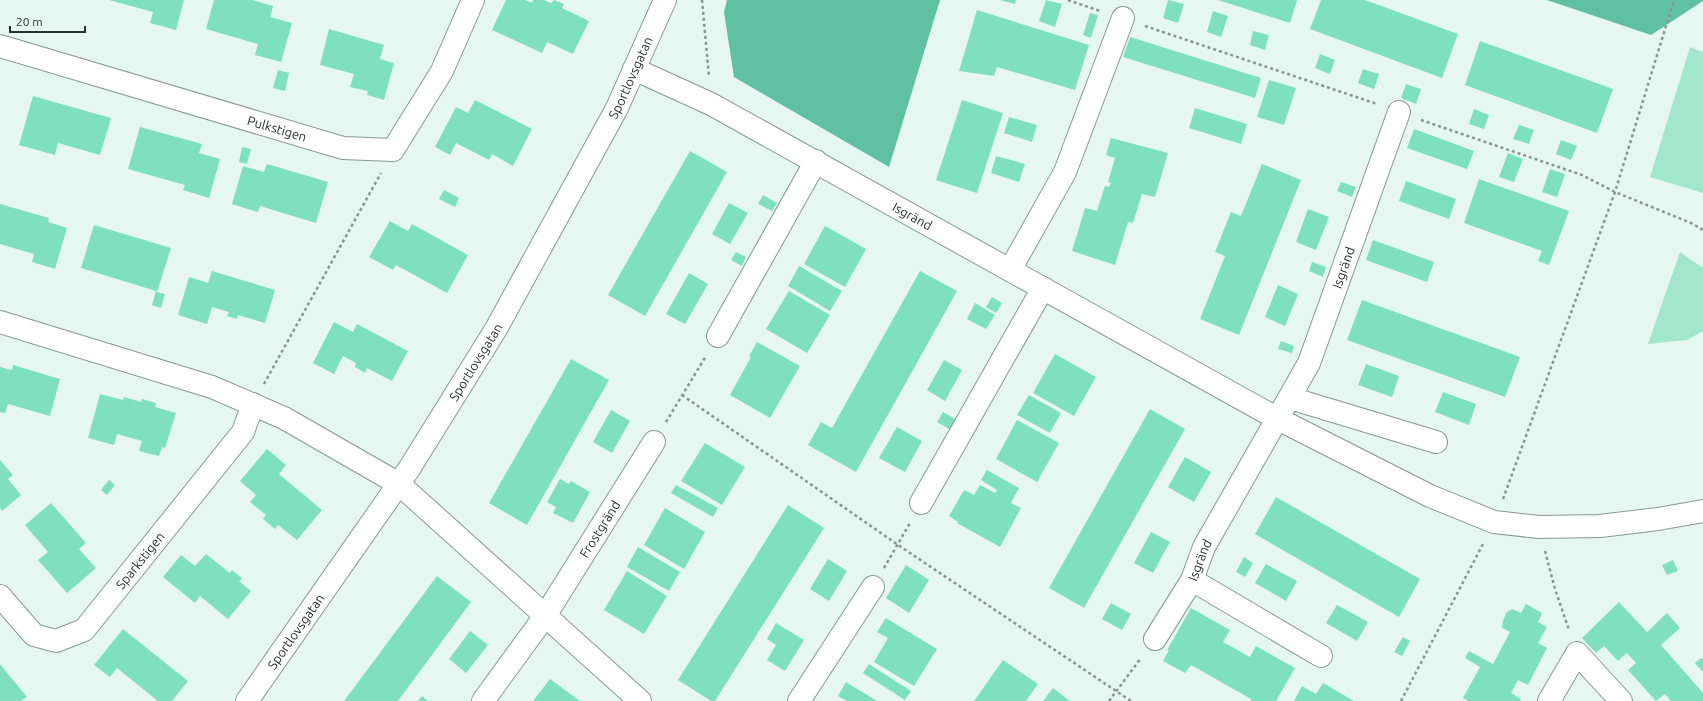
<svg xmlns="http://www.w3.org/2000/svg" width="1703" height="701" font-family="Ubuntu,sans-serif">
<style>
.green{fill:#a3e6ce}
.forest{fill:#60c1a2}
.building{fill:#7fe0bf}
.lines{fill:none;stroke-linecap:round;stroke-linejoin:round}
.minor-casing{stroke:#879891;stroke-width:24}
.path{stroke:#889590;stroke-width:2.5;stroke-dasharray:3 3;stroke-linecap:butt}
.minor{stroke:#fff;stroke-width:22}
.labels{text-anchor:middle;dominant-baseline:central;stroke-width:3;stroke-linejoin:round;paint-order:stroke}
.street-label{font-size:13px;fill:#282f2c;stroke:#e5f7f0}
</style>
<rect width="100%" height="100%" fill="#e5f7f0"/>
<path class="green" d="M1690 47 1703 52V193L1650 177Z
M1680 252 1703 268V331L1687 340 1648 344Z"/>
<path class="forest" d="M727 0H940L889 167 734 77 724 12Z
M1547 0H1703V1L1651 35Z"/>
<path class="building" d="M109 0H184L176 30 150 23 153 12Z
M214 0H252L273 6 270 17 292 23 281 62 255 55 258 44 206 29Z
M506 0H525L532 3 533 0H544L551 3 554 0 564 4 562 8 589 21 573 54 547 42 542 53 492 30Z
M1000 0H1016L1015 4Z
M1046 0 1062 4 1055 27 1039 21Z
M1168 0 1184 4 1178 23 1163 18Z
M1218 0H1297L1290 23Z
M1321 0H1365L1458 34 1442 78 1310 29Z
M977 10 1089 45 1075 90 997 67 994 76 959 71Z
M1213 11 1228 16 1221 37 1207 32Z
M1090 13 1098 15 1091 38 1083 35Z
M329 29 384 45 380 59 394 63 384 100 367 95 368 91 350 87 354 74 320 65Z
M1253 31 1269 35 1265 50 1250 45Z
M1130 37 1261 78 1255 98 1123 57Z
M1480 41 1613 89 1597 133 1465 85Z
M1320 54 1335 60 1330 74 1315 68Z
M1363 69 1379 74 1374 89 1358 83Z
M278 70 289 73 285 91 273 88Z
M1269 80 1296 88 1284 125 1257 117Z
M1406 84 1421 89 1416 104 1401 98Z
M33 96 111 118 100 155 58 143 55 155 19 145Z
M475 100 532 129 513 166 492 154 489 160 456 143 450 155 435 147 456 107 468 113Z
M962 100 1003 113 977 193 936 180Z
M1195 108 1247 124 1241 144 1189 128Z
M1474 109 1489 115 1484 129 1469 124Z
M1009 117 1037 125 1032 142 1004 133Z
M1519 125 1534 130 1529 144 1513 139Z
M140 127 202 144 199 153 220 159 209 198 183 190 185 185 128 169Z
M1414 129 1474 151 1467 169 1407 148Z
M1111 138 1168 153 1155 197 1142 194 1133 223 1128 222 1115 265 1072 251 1085 208 1097 211 1105 186 1109 187 1111 183 1108 182 1115 158 1106 155Z
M1561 140 1577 146 1571 160 1556 154Z
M242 147 251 149 247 164 239 162Z
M690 151 727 172 645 316 608 295Z
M1508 153 1523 159 1514 182 1499 177Z
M996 156 1025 164 1019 182 991 173Z
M267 164 328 182 316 223 260 206 258 212 232 204 243 166 264 172Z
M1262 164 1301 180 1239 335 1200 319 1225 256 1215 252 1231 212 1241 216Z
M1550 169 1565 174 1557 197 1542 192Z
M1479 179 1569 211 1549 265 1538 261 1542 251 1464 223Z
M1406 181 1456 199 1449 219 1399 201Z
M1341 182 1356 187 1352 197 1337 191Z
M444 190 459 198 455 207 439 199Z
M763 195 777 203 772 211 758 204Z
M729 203 748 213 730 244 712 234Z
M0 204 49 218 48 222 67 228 55 269 32 262 34 254 0 244Z
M1308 209 1329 217 1316 250 1296 242Z
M390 221 408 231 412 224 468 255 447 293 396 265 393 270 369 257Z
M94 225 171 248 157 292 165 294 161 308 152 305 156 291 81 268Z
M825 226 866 249 845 287 804 264Z
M1373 240 1434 262 1427 282 1366 260Z
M736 252 746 257 742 266 731 260Z
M1312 262 1326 267 1323 277 1309 271Z
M799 266 842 291 830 311 788 286Z
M212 271 275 290 265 323 238 315 237 319 227 316 229 312 212 307 207 324 178 315 189 277 208 283Z
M920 271 957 291 856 472 808 445 821 422 832 428Z
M689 273 708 284 685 324 666 314Z
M1278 285 1298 294 1285 326 1265 317Z
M789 291 830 315 807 353 766 329Z
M992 297 1002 303 996 313 986 307Z
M1362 300 1520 357 1505 397 1347 340Z
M975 303 995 315 986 329 967 319Z
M334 322 353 332 357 324 408 351 392 381 367 368 365 373 355 367 356 363 343 356 334 374 313 363Z
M1281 341 1294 346 1292 353 1278 349Z
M757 342 800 366 770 418 730 395 751 357 749 356Z
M1055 354 1096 377 1074 416 1033 393Z
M571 359 609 380 527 525 489 503Z
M944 360 962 370 945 401 927 390Z
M1366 364 1399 376 1392 397 1358 385Z
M13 365 60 379 50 416 8 404 5 413 0 412V367L12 370Z
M1443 392 1476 404 1469 425 1435 412Z
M100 394 123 400 124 397 141 402 142 399 156 403 155 407 176 413 165 448 162 447 159 456 139 451 142 441 117 434 114 445 88 438Z
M1029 395 1061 413 1050 433 1017 415Z
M1150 409 1185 429 1084 608 1049 588Z
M611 410 630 421 612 453 593 442Z
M943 412 957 420 951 430 937 422Z
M1017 420 1059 443 1037 482 996 459Z
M897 427 922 441 905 472 879 458Z
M705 443 745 467 722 505 681 481Z
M267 449 286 465 279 474 322 510 297 540 278 525 275 529 263 519 266 515 250 502 256 495 240 481Z
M1185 457 1211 472 1194 502 1168 487Z
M0 460 13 475 8 479 21 495 2 511 0 508Z
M987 470 1019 488 1011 503 1021 508 1000 547 957 523 958 522 949 516 964 490 974 495 980 485 995 493 997 490 981 480Z
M560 479 569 484 571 481 590 492 573 523 553 513 556 507 547 502Z
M109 480 115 485 107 495 101 490Z
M676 485 718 508 713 517 671 493Z
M1276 497 1420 579 1399 617 1255 534Z
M51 503 86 543 79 549 96 568 67 593 38 560 48 552 25 525Z
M788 505 824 528 715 701H711L678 680Z
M665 508 705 532 684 569 644 545Z
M1151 532 1170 542 1153 573 1134 563Z
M638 547 680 572 669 591 627 567Z
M206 554 230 573 232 570 242 578 239 581 251 591 228 619 200 596 195 603 163 577 181 555 195 566Z
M1244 557 1253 563 1245 577 1236 572Z
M828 559 847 571 829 601 810 589Z
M1673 560 1678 571 1667 575 1662 565Z
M1266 564 1297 581 1286 601 1255 583Z
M906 565 929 580 909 613 886 598Z
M627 571 667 596 644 634 604 610Z
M437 576 471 602 398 701H344Z
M1619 602 1647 632 1667 613 1680 628 1661 645 1703 693V701H1671L1665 694 1656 701 1628 670 1636 663 1627 653 1618 661 1604 646 1596 653 1582 638Z
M1111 603 1131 614 1122 630 1102 619Z
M1526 604 1542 613 1538 622 1547 627 1538 643 1547 648 1528 685 1518 680 1511 693 1521 699 1520 701H1468L1463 698 1480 667 1465 658 1469 651 1493 664 1510 632 1502 628 1503 621 1506 613 1512 609 1521 613Z
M1337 605 1368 622 1357 641 1326 623Z
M1191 608 1230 630 1223 642 1250 657 1256 646 1295 668 1276 701H1251V699L1191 665 1185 673 1163 661 1169 650H1167Z
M886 618 937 649 914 686 874 662 888 638 877 632Z
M776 623 804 640 785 671 767 660 776 645 767 639Z
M123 629 188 681 172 701H158L117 668 110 677 94 665Z
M470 631 488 645 466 673 449 659Z
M1403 637 1410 641 1402 656 1394 652Z
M1701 658 1703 659V672L1695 663Z
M1003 660 1038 684 1026 701H974Z
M0 664 27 697 21 701H0Z
M869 664 911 691 905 700 863 673Z
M550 679 580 701H533Z
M846 682 877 701H847L838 696Z
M1323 683 1354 701H1294L1302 686 1316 694Z
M1053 688 1070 701H1043Z
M422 696 428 701H418Z"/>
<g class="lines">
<g class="minor-casing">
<g id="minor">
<path id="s1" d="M0 46 343 148 393 150 442 71 473 0"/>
<path id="s2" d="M634 69 711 104 1278 419 1430 496 1494 522 1539 527 1600 526 1658 519 1703 511"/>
<path d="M1010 270 1065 172 1123 18"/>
<path d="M0 322 212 387 284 418 399 484 640 701"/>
<path d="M718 336 816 161"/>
<path d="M1290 398 1436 442"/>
<path d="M921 503 1043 288"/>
<path d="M1192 580 1321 656"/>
<path id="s3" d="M0 596 34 635 56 641 84 630 243 432 253 404"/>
<path id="s4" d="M1155 639 1192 580 1204 547 1309 363 1399 112"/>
<path id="s5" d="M247 701 409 469 496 329 617 108 665 0"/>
<path id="s6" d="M483 701 545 616 654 442"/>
<path d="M799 701 873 587"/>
<path d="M1549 701 1577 653 1621 701"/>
</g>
</g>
<path class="path" d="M702 0 709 77
M1068 0 1100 11
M1145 26 1377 104
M1421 120 1582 175 1615 192 1691 223 1703 230
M264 384 381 173
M682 395 904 549 1131 701
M666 422 706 356
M1503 499 1615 192 1674 0
M1545 551 1555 589 1569 630
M884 568 910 523
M1109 701 1141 658
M1401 701 1483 544"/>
<use href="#minor" class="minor"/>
</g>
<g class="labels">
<g class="street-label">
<text stroke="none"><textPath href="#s5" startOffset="733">Sportlovsgatan</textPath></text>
<text stroke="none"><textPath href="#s1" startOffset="289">Pulkstigen</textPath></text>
<text stroke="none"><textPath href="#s2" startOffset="315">Isgränd</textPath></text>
<text stroke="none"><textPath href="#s4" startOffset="418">Isgränd</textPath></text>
<text stroke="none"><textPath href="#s5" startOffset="409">Sportlovsgatan</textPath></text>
<text stroke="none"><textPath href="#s6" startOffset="208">Frostgränd</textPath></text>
<text stroke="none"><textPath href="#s3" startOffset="194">Sparkstigen</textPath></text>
<text stroke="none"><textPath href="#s4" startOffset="91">Isgränd</textPath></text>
<text stroke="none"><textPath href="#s5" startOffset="85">Sportlovsgatan</textPath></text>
</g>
</g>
<path d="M10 26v6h75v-6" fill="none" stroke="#282f2c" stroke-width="2"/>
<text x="16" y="26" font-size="12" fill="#282f2c" stroke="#e5f7f0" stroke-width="3" paint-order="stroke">20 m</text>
</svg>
